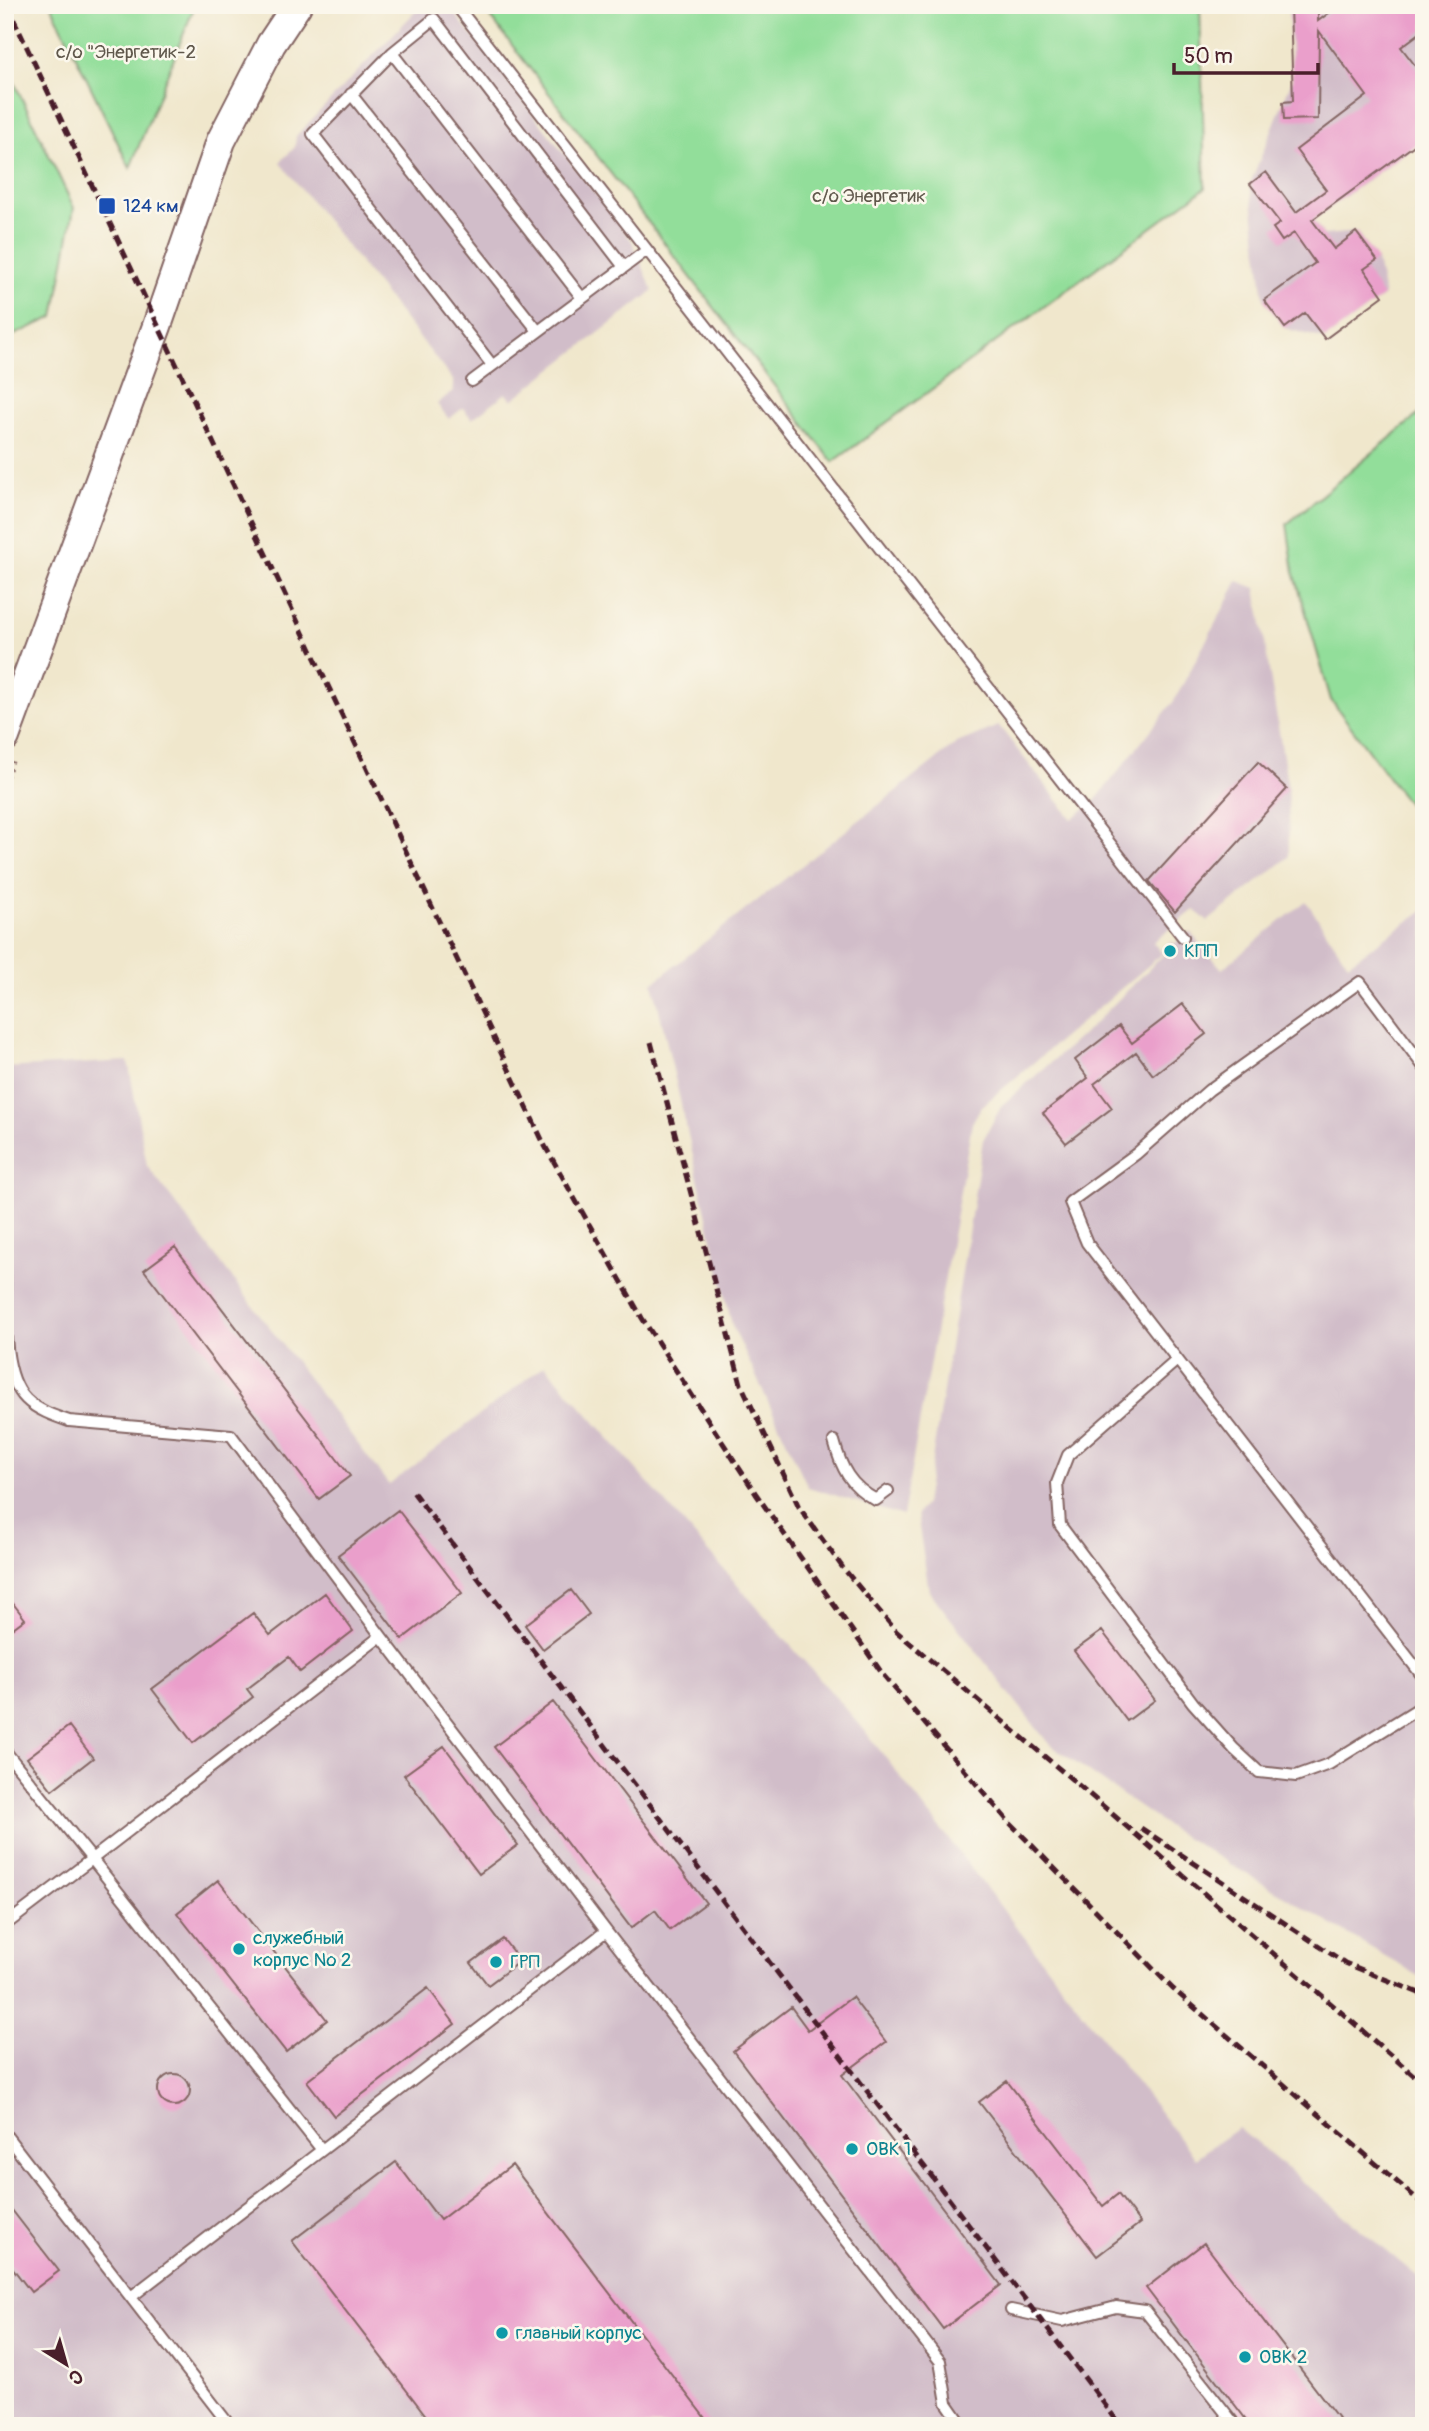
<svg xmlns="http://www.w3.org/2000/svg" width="1429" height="2431" font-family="Pangolin,sans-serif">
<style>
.industrial{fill:#d1bdc9}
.green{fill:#92de9a;stroke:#6e7e62;stroke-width:2}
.building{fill:#ea9fcb}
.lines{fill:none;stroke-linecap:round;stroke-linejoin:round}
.service-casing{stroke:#846563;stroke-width:14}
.tertiary-casing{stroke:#846563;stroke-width:32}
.path{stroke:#846563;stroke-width:3.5;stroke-dasharray:2 5;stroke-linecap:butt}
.service{stroke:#fff;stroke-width:10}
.tertiary{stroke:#fff;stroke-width:28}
.rail{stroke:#4a1f2b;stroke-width:5;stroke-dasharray:10 5;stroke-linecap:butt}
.transit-dot{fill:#1a4fb4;stroke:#fbf7ec;stroke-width:2.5}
.culture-dot{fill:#0f9aa8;stroke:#fbf7ec;stroke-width:2.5}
.labels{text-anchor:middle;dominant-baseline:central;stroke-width:5;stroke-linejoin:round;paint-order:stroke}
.park-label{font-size:19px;fill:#60584c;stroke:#fbf7ec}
.transit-label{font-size:19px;fill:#164399;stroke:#fbf7ec;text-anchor:start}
.culture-label{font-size:19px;fill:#0d838f;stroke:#fbf7ec;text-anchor:start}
</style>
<rect width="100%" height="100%" fill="#fbf7ec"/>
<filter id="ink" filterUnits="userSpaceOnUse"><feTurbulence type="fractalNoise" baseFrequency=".0143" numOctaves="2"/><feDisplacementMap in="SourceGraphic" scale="14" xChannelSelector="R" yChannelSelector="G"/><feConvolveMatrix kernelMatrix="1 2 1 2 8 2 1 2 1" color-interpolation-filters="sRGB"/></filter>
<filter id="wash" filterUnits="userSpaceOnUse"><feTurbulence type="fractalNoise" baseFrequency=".00686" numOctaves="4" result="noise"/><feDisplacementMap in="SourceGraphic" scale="28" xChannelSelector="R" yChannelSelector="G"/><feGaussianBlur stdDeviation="1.57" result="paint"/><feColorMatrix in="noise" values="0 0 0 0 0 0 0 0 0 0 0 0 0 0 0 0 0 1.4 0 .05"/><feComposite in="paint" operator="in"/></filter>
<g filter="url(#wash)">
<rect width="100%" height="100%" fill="#f0e7cc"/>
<path class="industrial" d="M431 5H448L632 241 653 291 512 400 506 393 472 419 463 408 449 419 437 404 453 391V380L280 162 295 147 296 136 415 12Z
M1288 5H1424V139L1313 220 1324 235 1357 232 1377 260 1384 296 1325 339 1284 328 1264 300 1250 184 1292 80Z
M1238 581 1256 588 1288 788 1289 857 1208 921 1194 910 1153 942 1162 954 981 1107 972 1123 903 1516 808 1487 732 1325 653 983 957 743 999 726 1072 819 1095 801 1174 701Z
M1306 901 1348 964 1424 910V1979L1171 1829 1049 1744 929 1591 917 1514 925 1504 983 1140 1002 1105 1087 1031 1164 954 1161 950 1172 942 1174 944 1190 932 1222 969Z
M128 1061 147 1166 389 1485 545 1365 861 1726 1195 2158 1238 2128 1424 2282V2426H5V1068Z"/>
<path class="green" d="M51 5H195L130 168Z
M481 5H1200L1205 188 833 462Z
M5 63 74 208 54 317 5 339Z
M1424 410V825L1331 700 1294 572 1287 524Z"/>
<g id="blocks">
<path class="building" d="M1290 5H1318V21L1340 5H1424V30L1401 47 1424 77V138L1312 220 1334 249 1356 232 1377 260 1364 269 1383 296 1325 339 1305 313 1285 328 1264 300 1315 263 1294 233 1282 241 1273 228 1280 223 1250 184 1266 172 1296 212 1326 190 1296 150 1367 96 1319 31 1318 119 1284 120 1283 102 1293 101Z
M1258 762 1287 789 1175 912 1149 881Z
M1183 1004 1206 1034 1153 1075 1136 1052 1094 1084 1112 1108 1066 1143 1043 1113 1088 1078 1075 1060 1119 1026 1132 1043Z
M175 1247 350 1476 319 1499 144 1270Z
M398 1510 462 1593 402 1639 338 1555Z
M571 1590 589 1614 543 1649 525 1625Z
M5 1593 25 1619 5 1634Z
M325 1593 353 1631 300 1672 289 1657 247 1689 253 1697 193 1743 152 1689 253 1613 270 1635Z
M1102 1631 1155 1700 1127 1721 1074 1651Z
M553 1702 706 1903 670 1930 655 1910 631 1928 494 1747Z
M69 1726 93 1758 52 1790 27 1758Z
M444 1746 518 1845 479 1874 404 1775Z
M218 1880 327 2020 286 2052 177 1913Z
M503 1939 520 1961 488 1985 471 1963Z
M428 1988 455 2024 334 2116 307 2081Z
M852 1997 886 2042 842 2075 1001 2285 943 2329 733 2051 791 2007 808 2030Z
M158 2090a16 16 0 1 1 32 0a16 16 0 1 1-32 0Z
M1007 2081 1103 2206 1118 2194 1140 2223 1097 2256 979 2102Z
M396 2162 440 2220 512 2165 711 2426H434L292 2241Z
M5 2201 59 2271 31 2292 5 2258Z
M1204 2243 1344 2426H1251L1146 2288Z"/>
</g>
</g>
<g filter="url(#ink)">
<use href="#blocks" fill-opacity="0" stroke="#846563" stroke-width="2"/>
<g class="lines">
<g class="service-casing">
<path id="service" d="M456 5 1183 937
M392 53 582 298
M351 94 538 331
M492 365 313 134 392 53 434 19 624 267
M472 381 647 250
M1424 1067 1360 982 1209 1090 1136 1154 1070 1202 1087 1243 1424 1678
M5 1272C6 1307 0 1373 26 1399 37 1410 54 1416 69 1421L231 1435 381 1636
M1177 1360 1068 1455 1057 1483 1060 1525 1193 1703 1234 1749 1259 1772 1296 1776 1329 1764 1424 1705
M834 1441C841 1468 850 1486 876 1500L888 1491
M5 1751 92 1859 381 1636 606 1931
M5 1925 92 1859 322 2150 131 2297
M5 2134 230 2426
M322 2150 606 1931 940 2361 947 2403 963 2426
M1011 2310 1062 2321 1116 2307 1145 2311 1236 2426"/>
</g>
<g class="tertiary-casing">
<path id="tertiary" d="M5 737 157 326 221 141 271 44 297 5"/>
</g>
<path class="path" d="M5 783 14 758"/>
<use href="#service" class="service"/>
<use href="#tertiary" class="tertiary"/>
<path class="rail" d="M7 5 545 1146 642 1318 756 1494 884 1676 1008 1821 1173 1989 1424 2205
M651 1042 741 1384 799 1507 843 1568 897 1632 1088 1793 1424 2084
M413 1492 1121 2426
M1141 1828 1345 1963 1424 1995"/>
</g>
</g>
<rect class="transit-dot" x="98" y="197" width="18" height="18" rx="3.5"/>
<g class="culture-dot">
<circle cx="1170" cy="951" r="7"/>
<circle cx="239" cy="1949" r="7"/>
<circle cx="496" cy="1962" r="7"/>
<circle cx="852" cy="2149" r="7"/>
<circle cx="502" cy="2333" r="7"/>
<circle cx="1245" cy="2357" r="7"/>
</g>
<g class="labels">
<g class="park-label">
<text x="126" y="52">с/о "Энергетик-2</text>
<text x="869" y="196">с/о Энергетик</text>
</g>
<g class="transit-label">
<text x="123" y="206">124 км</text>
</g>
<g class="culture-label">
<text x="1184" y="951">КПП</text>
<text x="253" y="1938">служебный<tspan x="253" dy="22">корпус № 2</tspan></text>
<text x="510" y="1962">ГРП</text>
<text x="866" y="2149">ОВК 1</text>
<text x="516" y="2333">главный корпус</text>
<text x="1259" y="2357">ОВК 2</text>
</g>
</g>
<rect width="1429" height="2431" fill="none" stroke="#fbf7ec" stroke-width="28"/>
<g transform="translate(66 2364) rotate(143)" stroke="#fbf7ec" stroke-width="5" paint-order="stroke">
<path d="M0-5L12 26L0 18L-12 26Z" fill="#4a1f2b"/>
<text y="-10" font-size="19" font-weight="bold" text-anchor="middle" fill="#4a1f2b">С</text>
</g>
<path d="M1174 63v10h144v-10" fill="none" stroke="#4a1f2b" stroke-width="3.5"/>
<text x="1184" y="63" font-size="21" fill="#4a1f2b" stroke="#fbf7ec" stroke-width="5" paint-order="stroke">50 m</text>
</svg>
